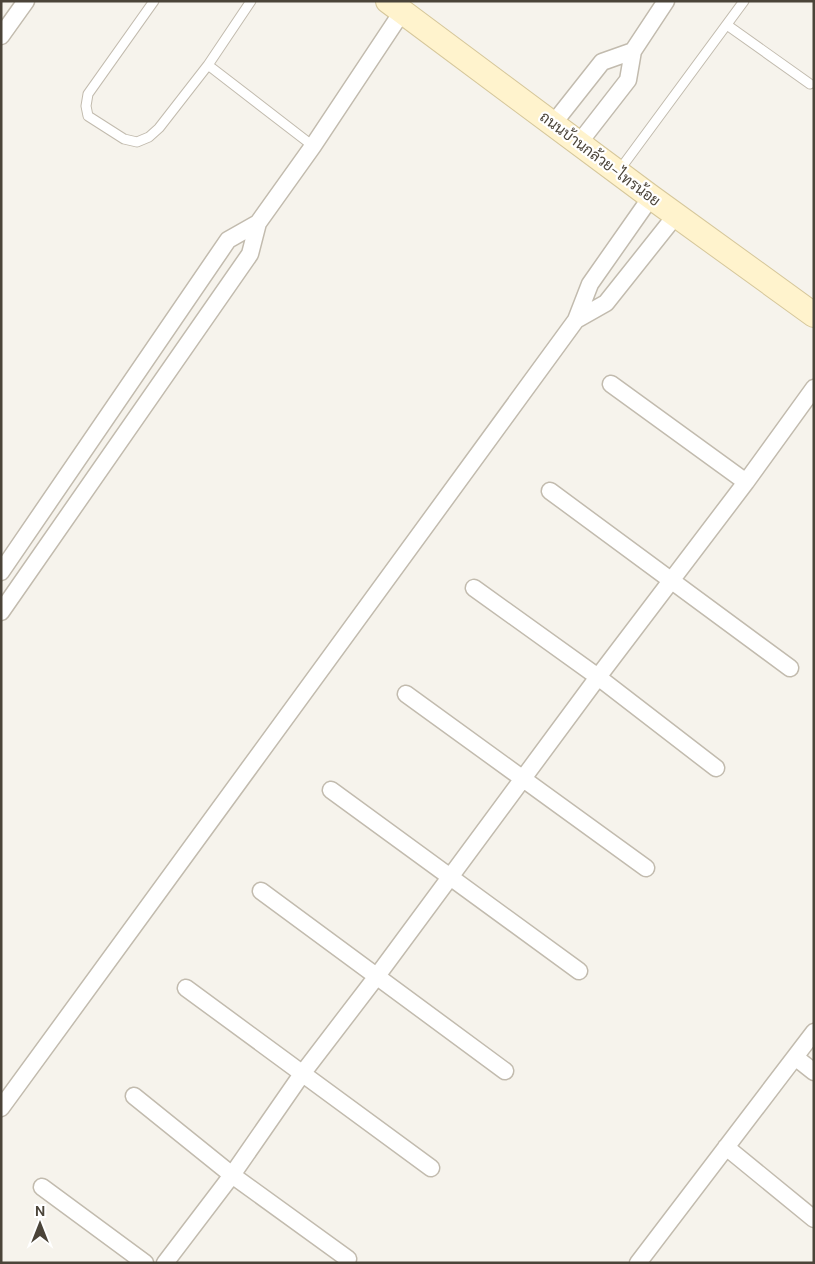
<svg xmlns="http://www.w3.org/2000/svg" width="815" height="1264" font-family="'DM Sans',Sarabun,sans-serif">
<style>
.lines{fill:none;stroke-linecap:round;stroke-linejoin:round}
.lane-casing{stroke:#c2bbae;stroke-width:11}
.street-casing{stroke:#c2bbae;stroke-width:19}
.secondary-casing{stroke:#d6c79b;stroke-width:26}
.lane{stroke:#fff;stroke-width:9}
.street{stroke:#fff;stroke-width:16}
.secondary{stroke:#fff3cd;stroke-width:24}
.labels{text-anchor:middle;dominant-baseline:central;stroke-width:4.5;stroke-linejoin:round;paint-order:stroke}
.street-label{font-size:15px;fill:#4b4439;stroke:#fff}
</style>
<rect width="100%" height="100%" fill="#f6f3ec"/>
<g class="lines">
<g class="lane-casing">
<path id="lane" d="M154 1 88 94 86 106 88 116 124 139 137 142 149 137 159 128 208 65
M251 1 208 65 313 146
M727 25 810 84
M618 172 744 1"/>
</g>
<g class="street-casing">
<path id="street" d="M1 36 26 1
M553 124 602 62 633 51
M579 143 628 80 633 51 666 1
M576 320 606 303 676 215
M611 384 746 482
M550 491 790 668
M1 572 228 240 258 223
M474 588 598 677 716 768
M1 612 250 254 258 223 313 146 402 12
M406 694 646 868
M331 790 579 971
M261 891 505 1071
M186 988 431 1168
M795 1057 814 1072
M134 1096 232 1175 348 1259
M1 1108 576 320 590 284 651 197
M726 1147 814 1219
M42 1187 145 1263
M165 1263 232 1175 302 1074 377 976 598 677 746 482 814 388
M638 1263 814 1032"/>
</g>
<g class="secondary-casing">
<path id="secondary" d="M388 1 651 197 814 315"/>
</g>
<use href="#lane" class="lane"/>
<use href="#street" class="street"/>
<use href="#secondary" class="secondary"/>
</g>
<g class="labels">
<g class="street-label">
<text transform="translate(600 159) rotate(37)">ถนนบ้านกล้วย-ไทรน้อย</text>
</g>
</g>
<rect width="815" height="1264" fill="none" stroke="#4b4439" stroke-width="5"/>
<g transform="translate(40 1224)" stroke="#ffffff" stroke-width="4" paint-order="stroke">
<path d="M0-4L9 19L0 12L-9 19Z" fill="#4b4439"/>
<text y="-8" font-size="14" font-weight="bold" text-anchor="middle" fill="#4b4439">N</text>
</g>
</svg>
